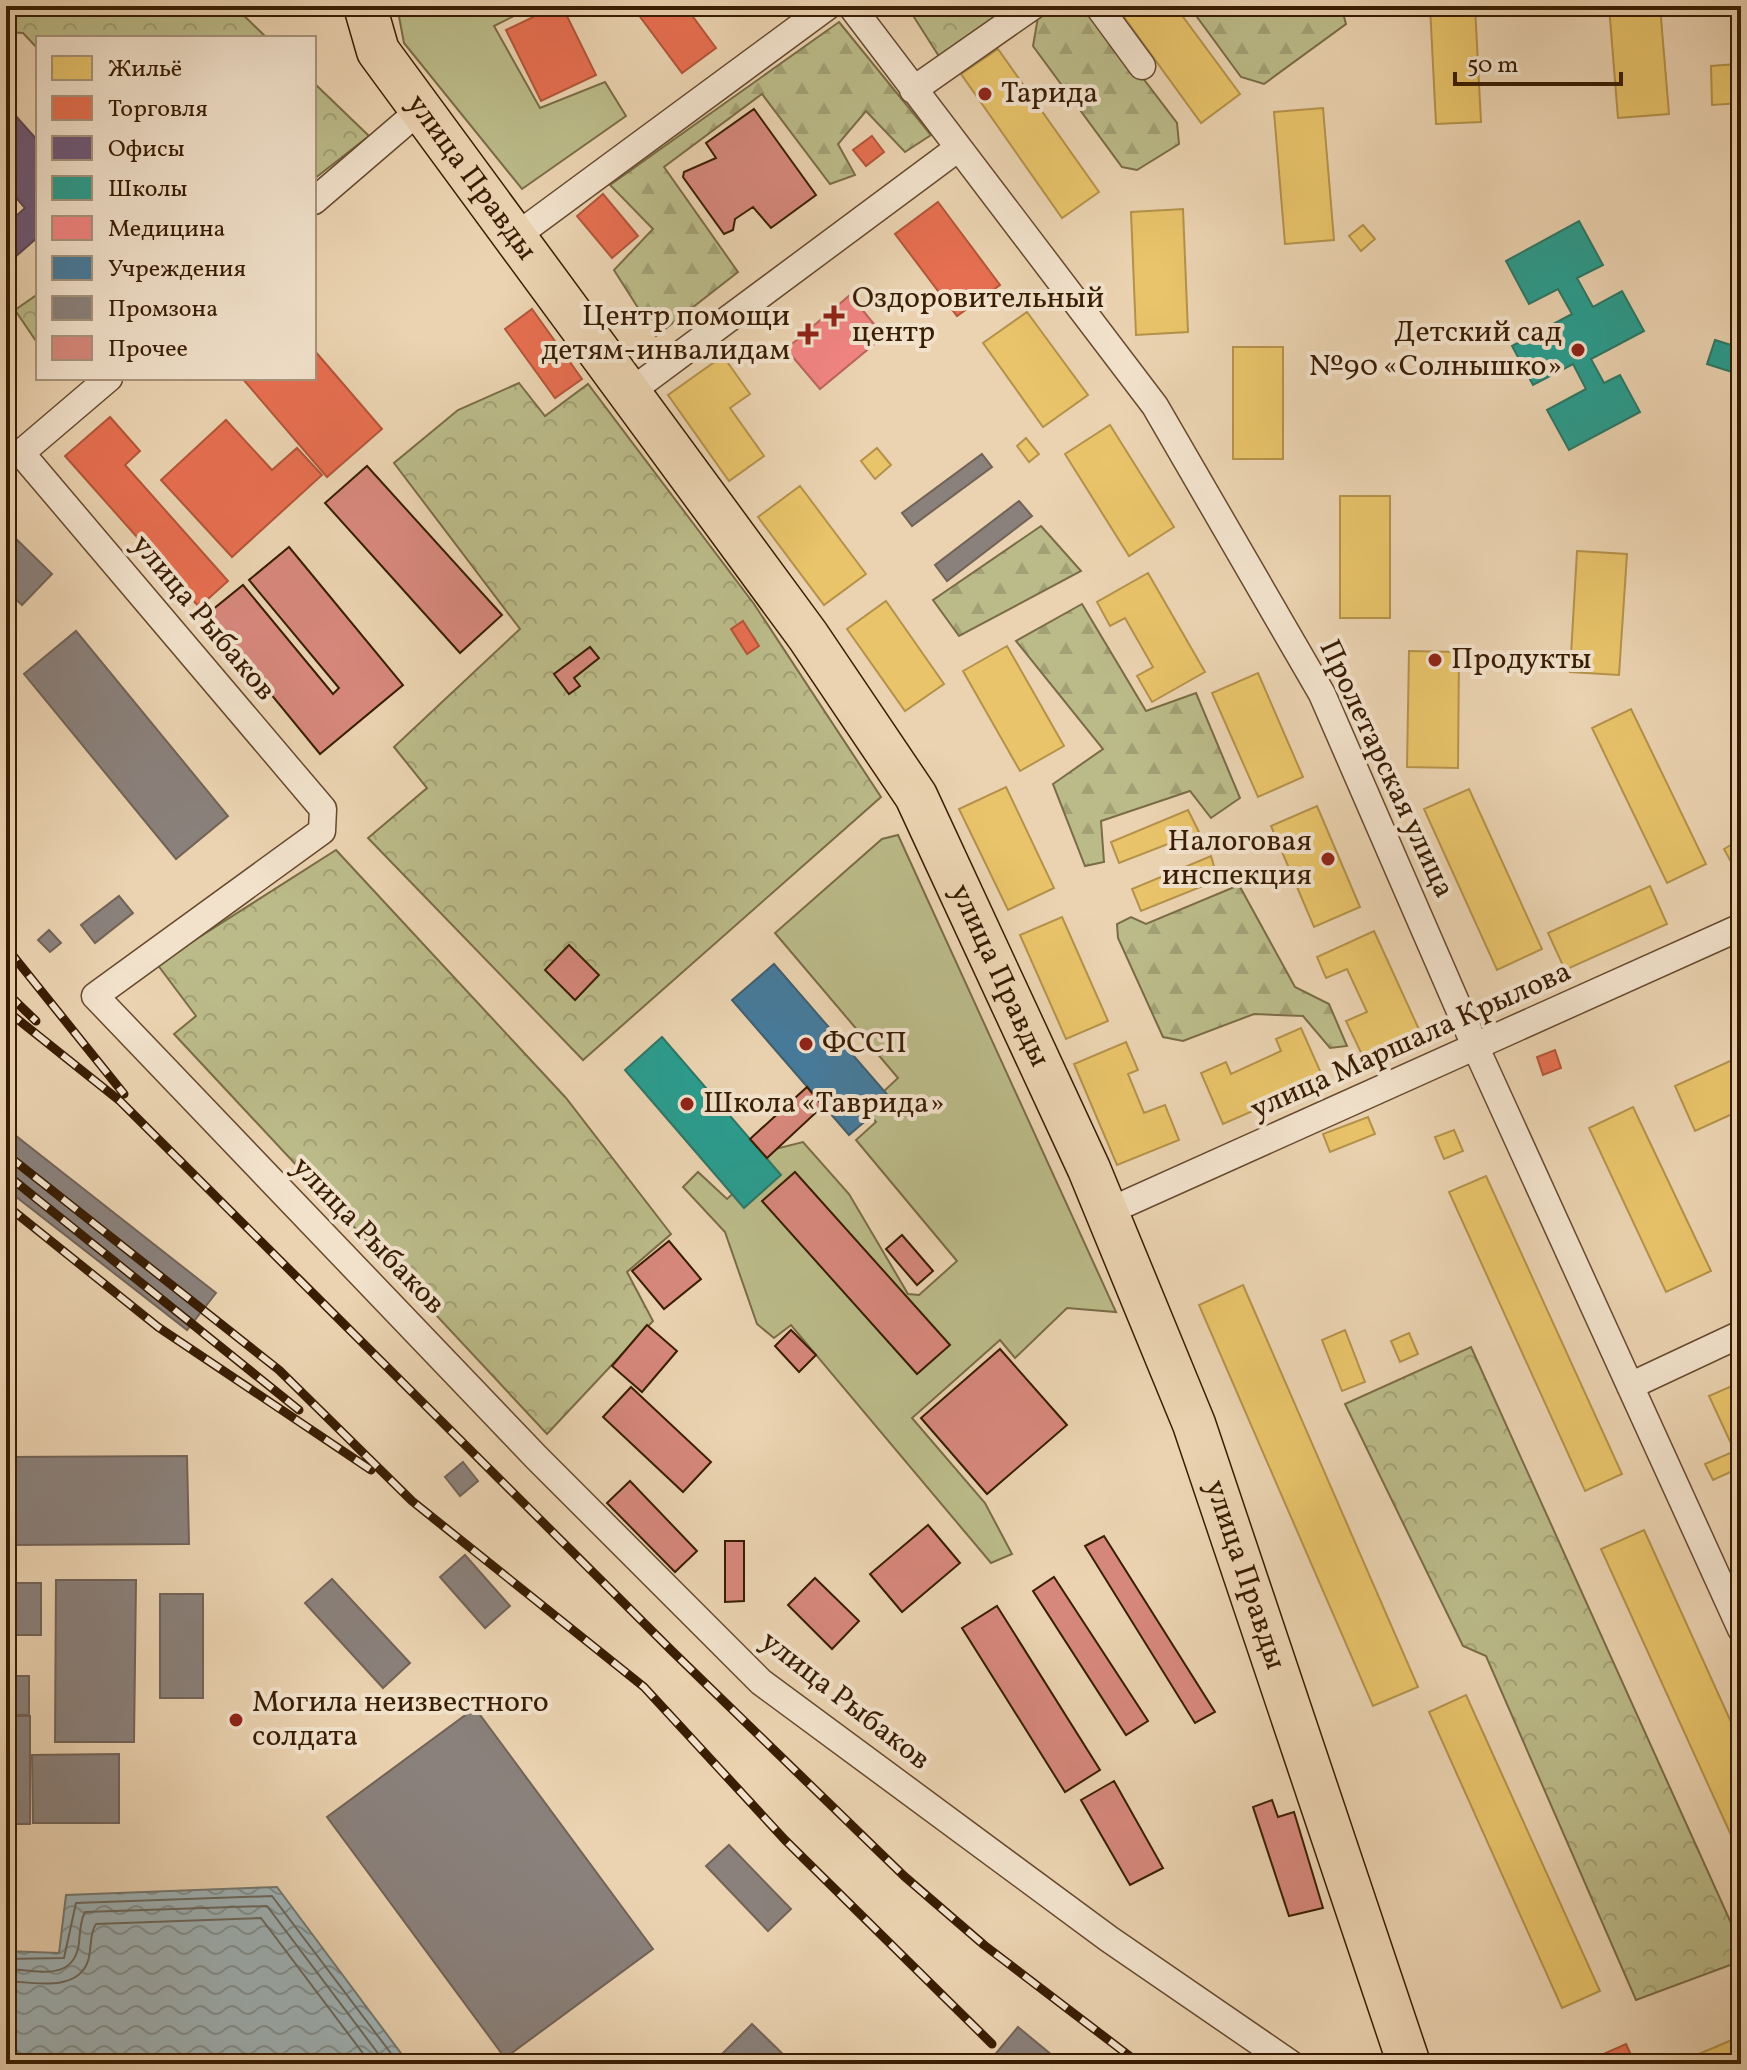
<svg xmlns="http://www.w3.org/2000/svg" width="1747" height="2070" font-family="Vollkorn,serif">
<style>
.grass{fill:#bbbb89;stroke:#7a6c46;stroke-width:2}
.forest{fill:url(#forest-firs);stroke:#7a6c46;stroke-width:2}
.park{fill:url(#park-crowns);stroke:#7a6c46;stroke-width:2}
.water{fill:url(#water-waves);stroke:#76786f;stroke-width:2}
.homes{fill:#e9c46a;stroke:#b4924b;stroke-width:2}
.shops{fill:#e76f51;stroke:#b35639;stroke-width:2}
.offices{fill:#6d597a;stroke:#5d4756;stroke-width:2}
.schools{fill:#2a9d8f;stroke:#2e7765;stroke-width:2}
.health{fill:#f28482;stroke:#ba655c;stroke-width:2}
.public{fill:#457b9d;stroke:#415f6e;stroke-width:2}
.industry{fill:#8a817c;stroke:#726357;stroke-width:2}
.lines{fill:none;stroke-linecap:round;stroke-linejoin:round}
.shore{stroke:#6c685d;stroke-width:2}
.building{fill:#d7887c;stroke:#391d02;stroke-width:2}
.minor-casing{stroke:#664a2e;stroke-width:29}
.primary-casing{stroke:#391d02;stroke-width:45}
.minor{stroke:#f2e2cc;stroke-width:26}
.primary{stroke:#ebd3b1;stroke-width:42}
.rail-casing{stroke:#391d02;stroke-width:9}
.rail{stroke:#f2e2cc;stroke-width:6;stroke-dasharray:18;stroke-linecap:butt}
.poi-dot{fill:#8f2418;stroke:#f2e2cc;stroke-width:3}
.labels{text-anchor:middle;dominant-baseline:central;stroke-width:8;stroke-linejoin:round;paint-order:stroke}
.poi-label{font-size:30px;fill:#391d02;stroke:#f2e2cc;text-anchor:start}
.street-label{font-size:30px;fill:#391d02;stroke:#f2e2cc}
</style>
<defs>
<pattern id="forest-firs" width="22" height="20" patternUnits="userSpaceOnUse" patternTransform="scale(2)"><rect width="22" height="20" fill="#bbbb89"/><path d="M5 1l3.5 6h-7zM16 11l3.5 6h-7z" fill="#a2a075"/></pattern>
<pattern id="park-crowns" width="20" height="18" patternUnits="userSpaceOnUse" patternTransform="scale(2)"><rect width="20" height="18" fill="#bbbb89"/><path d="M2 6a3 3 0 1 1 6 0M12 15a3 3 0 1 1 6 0" fill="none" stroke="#a2a075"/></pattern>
<pattern id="water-waves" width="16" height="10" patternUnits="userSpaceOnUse" patternTransform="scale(2)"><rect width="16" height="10" fill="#9fb4b8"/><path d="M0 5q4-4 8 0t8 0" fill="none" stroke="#839293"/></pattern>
</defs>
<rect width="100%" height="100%" fill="#ebd3b1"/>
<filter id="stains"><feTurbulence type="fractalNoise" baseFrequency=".0025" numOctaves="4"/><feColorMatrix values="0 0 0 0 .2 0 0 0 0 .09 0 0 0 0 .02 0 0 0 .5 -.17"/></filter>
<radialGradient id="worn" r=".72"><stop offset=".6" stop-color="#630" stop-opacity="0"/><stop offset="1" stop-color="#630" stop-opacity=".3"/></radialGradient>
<path class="grass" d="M397 6H534L494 26 540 108 605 82 626 116 522 189 404 43Z
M898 835 1116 1312 1067 1308 1015 1358 1000 1340 912 1418 985 1503 1012 1554 991 1563 791 1325 774 1338 757 1324 725 1232 683 1187 698 1172 727 1199 767 1163V1151L803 1142 849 1194 908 1294 919 1295 957 1261 856 1140 876 1122 865 1109 898 1078 775 933 882 839Z"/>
<path class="forest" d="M1053 6H1088L1177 123 1179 144 1137 170 1122 167 1033 46 1038 17Z
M1189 6H1341L1346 24 1264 84 1241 77Z
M839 22 931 135 905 152 866 111 838 144 855 175 830 184 762 94 664 167 738 272 656 336 614 270 653 229 610 185Z
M1041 526 1081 571 959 636 933 600Z
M1082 604 1146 711 1196 693 1240 798 1211 818 1190 791 1101 821 1104 862 1085 866 1053 784 1103 749 1016 641Z
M1239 885 1295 987 1329 1004 1347 1046 1330 1048 1303 1016 1254 1014 1183 1041 1163 1037 1118 938 1117 924 1131 917 1146 924Z"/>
<path class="park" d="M6 6H234L267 38H38V49L23 33 6 32Z
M920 6H1018L942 61 912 14Z
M314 83 369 136 314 179Z
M38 294V344L15 310Z
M519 383 545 416 588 384 754 604 881 797 583 1060 368 838 427 788 394 747 520 629 394 463 458 410Z
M336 850 566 1098 671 1234 627 1272 653 1321 547 1434 174 1034 196 1016 157 964Z
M1471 1347 1741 1945V1961L1636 2000 1486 1656 1463 1646 1345 1404Z"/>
<path class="water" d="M277 1887 409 2064H6V1951L59 1953 66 1895Z"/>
<path class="homes" d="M1116 6H1175L1240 94 1201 123Z
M1430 6H1475L1481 122 1436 124Z
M1609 6H1660L1669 114 1618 118Z
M998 49 1099 192 1062 218 961 74Z
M1737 64H1741V103L1712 105 1711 66Z
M1323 108 1334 240 1285 244 1274 112Z
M1183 209 1188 332 1136 335 1131 212Z
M1363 225 1375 239 1361 251 1349 236Z
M1027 312 1088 395 1043 427 983 343Z
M1233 347H1283V459H1233Z
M723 356 750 394 730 408 764 456 729 481 668 395Z
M1110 425 1174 527 1129 556 1065 454Z
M1026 438 1039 454 1029 462 1017 446Z
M877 448 891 465 875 479 861 461Z
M800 486 866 574 824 605 758 517Z
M1340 496H1390V618H1340Z
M1577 551 1627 554 1619 675 1570 672Z
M1148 573 1205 672 1152 702 1137 676 1153 667 1125 618 1110 626 1097 602Z
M886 601 944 684 905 711 847 629Z
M1007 646 1064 746 1020 771 963 671Z
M1409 651 1459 652 1458 768 1407 767Z
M1258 673 1303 777 1258 797 1212 693Z
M1631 709 1706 864 1667 883 1592 728Z
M1006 787 1054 888 1008 910 959 809Z
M1469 789 1542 949 1497 970 1424 809Z
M1317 806 1360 907 1314 927 1271 826Z
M1188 810 1199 832 1119 863 1111 842Z
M1741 839V880L1724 849Z
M1211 856 1218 880 1141 911 1132 889Z
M1650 886 1667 924 1565 970 1548 933Z
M1062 917 1108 1021 1066 1039 1020 935Z
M1374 931 1422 1036 1365 1061 1346 1021 1367 1012 1347 969 1326 978 1317 957Z
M1301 1028 1324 1080 1223 1124 1201 1073 1226 1062 1231 1074 1281 1051 1276 1039Z
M1126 1042 1138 1070 1128 1074 1144 1113 1165 1105 1179 1140 1117 1165 1074 1064Z
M1741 1056V1110L1695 1131 1675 1086Z
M1633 1107 1711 1271 1666 1292 1589 1128Z
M1368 1117 1375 1134 1330 1152 1323 1134Z
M1454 1130 1463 1151 1444 1159 1435 1137Z
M1486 1176 1622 1474 1585 1491 1449 1192Z
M1243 1285 1418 1687 1373 1706 1199 1305Z
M1345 1330 1365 1382 1342 1391 1322 1340Z
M1409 1333 1418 1354 1400 1362 1391 1341Z
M1741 1382V1447L1734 1450 1709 1396Z
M1730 1453 1737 1469 1713 1480 1705 1464Z
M1644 1530 1741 1744V1857L1601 1549Z
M1466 1695 1600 1991 1562 2008 1429 1712Z
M1741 2036V2064H1675L1713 2048Z"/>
<path class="shops" d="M556 6H562L596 75 541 101 506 30Z
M632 6H685L716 48 682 73Z
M872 136 884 152 866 166 853 150Z
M603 194 638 236 612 258 577 216Z
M938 202 1000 285 957 316 895 234Z
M532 309 582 379 555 398 505 329Z
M314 350 382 429 327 477 242 378H314Z
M110 417 140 451 125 465 228 581 199 607 65 456Z
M226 420 272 470 297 448 322 475 232 557 161 480Z
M743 621 759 646 747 654 731 629Z
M1555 1050 1561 1068 1543 1075 1537 1057Z
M1626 2044 1635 2064H1581Z"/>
<path class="offices" d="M6 105 38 141V237L6 265V225L25 208 6 186Z"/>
<path class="schools" d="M1579 221 1603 265 1577 278 1593 307 1622 291 1644 331 1591 359 1604 383 1620 375 1640 412 1569 450 1547 410 1586 389 1573 364 1533 385 1512 346 1572 314 1558 289 1529 304 1506 261Z
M1715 340 1741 348V375L1707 364Z
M662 1037 781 1175 744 1208 625 1070Z"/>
<path class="health" d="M850 295 884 336 820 389 786 349Z"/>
<path class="public" d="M774 964 891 1099 849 1135 732 1000Z"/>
<path class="industry" d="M982 454 992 467 912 526 902 513Z
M1019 501 1032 516 947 581 935 565Z
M6 529 52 574 22 605 6 590Z
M76 631 228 816 176 859 24 674Z
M119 896 133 913 95 943 81 925Z
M49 930 61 943 50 952 38 940Z
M6 1128 216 1293 187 1330 6 1189Z
M187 1456 189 1544 6 1545V1457Z
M463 1462 478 1481 460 1496 445 1477Z
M465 1555 510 1606 485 1628 440 1577Z
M332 1579 410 1663 383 1688 305 1603Z
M56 1580H136L134 1742H55Z
M6 1583H41V1635H6Z
M160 1594H203V1698H160Z
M6 1676H29V1715H6Z
M475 1708 653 1949 505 2058 327 1817Z
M6 1716H30V1824H6Z
M119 1754V1823H33L32 1755Z
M729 1845 791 1909 768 1931 706 1866Z
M752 2024 793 2064H712Z
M1018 2027 1053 2056 1047 2064H987Z"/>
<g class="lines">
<path class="shore" d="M6 1959 64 1958 76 1903 272 1896 399 2064
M6 1969C36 1970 74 1983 79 1943 80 1933 80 1921 85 1912L267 1906 386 2064
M6 1981C32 1982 77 1993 88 1961 92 1949 89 1934 96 1924L261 1918 371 2064"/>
</g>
<path class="building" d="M754 109 816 195 771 228 753 207 735 219 733 230 724 234 683 177 684 172 716 158 706 143Z
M367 466 502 615 460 653 325 503Z
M289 547 403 685 320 754 206 615 243 585 333 694 339 688 249 580Z
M590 647 599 658 574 678 580 686 569 694 554 674Z
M569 945 599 975 575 1000 545 970Z
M807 1087 823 1106 767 1158 750 1139Z
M795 1172 950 1345 917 1374 762 1201Z
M902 1235 933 1271 917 1285 886 1249Z
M669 1241 701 1279 664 1309 632 1271Z
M647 1325 677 1351 642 1392 612 1366Z
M791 1330 816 1355 799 1372 775 1346Z
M1000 1349 1067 1425 987 1494 921 1418Z
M631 1387 711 1462 683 1492 603 1417Z
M630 1481 697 1551 675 1572 607 1503Z
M928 1525 960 1563 902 1612 870 1574Z
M1104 1536 1215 1712 1195 1723 1085 1546Z
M725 1541H744V1601L725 1602Z
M1054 1577 1148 1721 1126 1735 1033 1591Z
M815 1578 859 1621 832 1649 788 1605Z
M997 1606 1100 1770 1065 1792 962 1628Z
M1114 1781 1163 1868 1130 1885 1081 1800Z
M1272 1800 1278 1817 1294 1812 1323 1908 1289 1916 1253 1807Z"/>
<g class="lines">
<g class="minor-casing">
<path id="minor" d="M851 6 1155 406 1322 694 1476 1048 1741 1629
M1098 6 1142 66
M913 90 1033 6
M314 201 420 110
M516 236 828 6
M109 378 21 453 323 809 322 831 95 996 537 1458 761 1682 1109 1939 1291 2064
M630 392 957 149
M1107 1212 1741 927
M1630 1386 1741 1334"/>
</g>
<g class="primary-casing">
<g id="primary">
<path id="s1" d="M365 6 378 51 808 636 916 796 1089 1169 1194 1424 1409 2064"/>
</g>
</g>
<use href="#minor" class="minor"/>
<use href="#primary" class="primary"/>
<g class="rail-casing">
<path id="rail" d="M6 947 124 1094
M6 992 36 1021
M6 1010 120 1101 672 1651 904 1876 984 1945 1140 2064
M6 1154 279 1370 412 1501 644 1687 785 1840 992 2044
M6 1174 299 1410
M6 1205 158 1327 371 1470"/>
</g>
<use href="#rail" class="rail"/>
</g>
<g class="poi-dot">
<circle cx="985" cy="94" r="8"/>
<path d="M830 304h8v8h8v8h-8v8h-8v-8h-8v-8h8z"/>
<path d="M804 322h8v8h8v8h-8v8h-8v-8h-8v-8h8z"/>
<circle cx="1578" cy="350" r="8"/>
<circle cx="1435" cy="660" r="8"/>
<circle cx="1328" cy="859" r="8"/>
<circle cx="806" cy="1044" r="8"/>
<circle cx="687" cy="1104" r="8"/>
<circle cx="236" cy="1720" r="8"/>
</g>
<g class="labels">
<g class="poi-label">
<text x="1001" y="94">Тарида</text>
<text x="852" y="299">Оздоровительный<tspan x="852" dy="34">центр</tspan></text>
<text x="790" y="317" text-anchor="end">Центр помощи<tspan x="790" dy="34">детям-инвалидам</tspan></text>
<text x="1562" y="333" text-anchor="end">Детский сад<tspan x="1562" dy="34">№90 «Солнышко»</tspan></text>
<text x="1451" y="660">Продукты</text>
<text x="1312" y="842" text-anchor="end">Налоговая<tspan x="1312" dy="34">инспекция</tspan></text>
<text x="822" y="1044">ФССП</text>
<text x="703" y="1104">Школа «Таврида»</text>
<text x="252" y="1703">Могила неизвестного<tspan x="252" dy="34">солдата</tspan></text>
</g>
<g class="street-label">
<text stroke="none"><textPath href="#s1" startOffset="204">улица Правды</textPath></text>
<text transform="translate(203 618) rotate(50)">улица Рыбаков</text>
<text transform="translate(1386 769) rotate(65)">Пролетарская улица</text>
<text stroke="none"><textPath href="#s1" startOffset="1164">улица Правды</textPath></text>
<text transform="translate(1411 1041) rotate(-24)">улица Маршала Крылова</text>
<text transform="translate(368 1236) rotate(46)">улица Рыбаков</text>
<text stroke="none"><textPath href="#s1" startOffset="1812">улица Правды</textPath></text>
<text transform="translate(845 1701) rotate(38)">улица Рыбаков</text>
</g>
</g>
<rect width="1747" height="2070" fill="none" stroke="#ebd3b1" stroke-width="32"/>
<rect x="8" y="8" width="1731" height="2054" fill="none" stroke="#391d02" stroke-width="4"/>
<rect x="16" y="16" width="1715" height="2038" fill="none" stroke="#391d02" stroke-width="2"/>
<rect x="36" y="36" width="280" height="344" fill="#f2e2cc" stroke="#a8937b" stroke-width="2"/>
<rect x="52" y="56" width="40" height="24" fill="#e9c46a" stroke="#a8937b" stroke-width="2"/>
<text x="108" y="76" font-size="24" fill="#391d02">Жильё</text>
<rect x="52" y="96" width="40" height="24" fill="#e76f51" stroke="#a8937b" stroke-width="2"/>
<text x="108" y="116" font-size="24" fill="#391d02">Торговля</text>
<rect x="52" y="136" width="40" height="24" fill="#6d597a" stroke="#a8937b" stroke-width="2"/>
<text x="108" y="156" font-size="24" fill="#391d02">Офисы</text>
<rect x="52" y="176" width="40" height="24" fill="#2a9d8f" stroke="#a8937b" stroke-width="2"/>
<text x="108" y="196" font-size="24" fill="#391d02">Школы</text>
<rect x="52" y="216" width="40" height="24" fill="#f28482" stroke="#a8937b" stroke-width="2"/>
<text x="108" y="236" font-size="24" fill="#391d02">Медицина</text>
<rect x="52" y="256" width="40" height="24" fill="#457b9d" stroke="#a8937b" stroke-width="2"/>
<text x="108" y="276" font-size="24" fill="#391d02">Учреждения</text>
<rect x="52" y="296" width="40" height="24" fill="#8a817c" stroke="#a8937b" stroke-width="2"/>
<text x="108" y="316" font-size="24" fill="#391d02">Промзона</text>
<rect x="52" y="336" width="40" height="24" fill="#d7887c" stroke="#a8937b" stroke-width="2"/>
<text x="108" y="356" font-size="24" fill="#391d02">Прочее</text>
<path d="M1455 72v12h166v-12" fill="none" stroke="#391d02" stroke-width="4"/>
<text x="1467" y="72" font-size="24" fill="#391d02" stroke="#f2e2cc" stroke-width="6" paint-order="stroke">50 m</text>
<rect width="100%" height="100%" filter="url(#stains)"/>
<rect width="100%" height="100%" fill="url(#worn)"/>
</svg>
